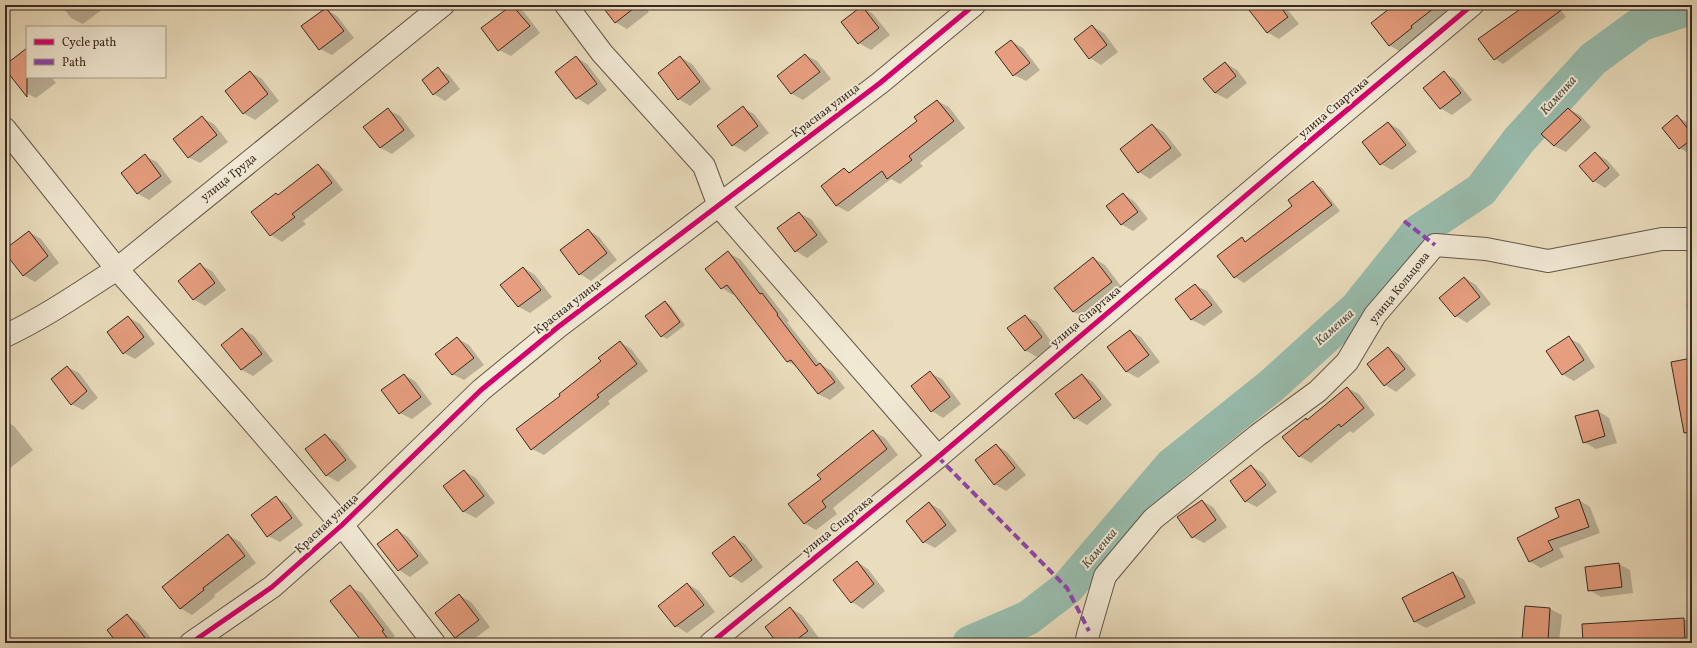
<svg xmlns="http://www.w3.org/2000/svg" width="1697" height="648" font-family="Vollkorn,serif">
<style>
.shadow{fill:#0003}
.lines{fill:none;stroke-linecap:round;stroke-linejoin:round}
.river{stroke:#98bcad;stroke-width:35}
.building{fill:#e69e7e;stroke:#382822}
.minor-casing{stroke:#645549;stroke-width:24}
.minor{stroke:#f1e9d4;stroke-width:22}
.quiet{stroke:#8e44ad;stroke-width:4;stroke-dasharray:8 4;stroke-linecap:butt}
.cycleway-casing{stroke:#f1e9d4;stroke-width:8}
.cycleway{stroke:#d6006c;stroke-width:5}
.labels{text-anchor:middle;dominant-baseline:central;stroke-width:4;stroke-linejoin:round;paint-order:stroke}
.street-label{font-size:12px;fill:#382822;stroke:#f1e9d4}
.water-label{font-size:13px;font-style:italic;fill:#504d45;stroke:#f1e9d4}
</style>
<rect width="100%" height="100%" fill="#eaddbd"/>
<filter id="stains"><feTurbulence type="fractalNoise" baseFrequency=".005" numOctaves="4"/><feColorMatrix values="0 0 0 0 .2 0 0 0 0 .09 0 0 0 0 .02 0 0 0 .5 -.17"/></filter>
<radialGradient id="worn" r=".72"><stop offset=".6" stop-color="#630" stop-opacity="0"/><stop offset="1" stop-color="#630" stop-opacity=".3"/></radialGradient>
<path class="shadow" d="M61 5H101L104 8 83 24 71 18Z
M364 5H382L374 11Z
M602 5H644L649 12 627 29 615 22Z
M1246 5H1284L1299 24 1279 39 1267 32Z
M1396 5H1458L1401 52 1389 45Z
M1527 5H1557L1566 17 1503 64 1495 59 1479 39Z
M513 6 524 12 540 33 511 56 499 50 483 28Z
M862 7 873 14 890 35 871 50 859 43 843 22Z
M326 9 337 16 354 38 332 55 320 49Z
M5 13 10 20 5 24Z
M1092 26 1104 33 1118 52 1101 65 1090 58Z
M1011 41 1023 48 1040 70 1026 81 1014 75Z
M27 52V77H51L56 83 36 98 24 92 5 67Z
M805 55 817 61 831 79 803 100 792 94 778 76Z
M576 57 587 64 607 90 588 105 577 98Z
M680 57 692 64 711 89 690 106 679 99Z
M1225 63 1237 70 1247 83 1227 99 1215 93Z
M438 69 449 75 460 89 445 101 434 94Z
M250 72 262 79 279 101 255 120 243 113Z
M1444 73 1455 79 1472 100 1452 115 1440 108Z
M937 101 949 107 965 128 920 163 923 166 900 184 891 179 848 212 837 206 822 186 844 169 851 173 918 121Z
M743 108 754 114 769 133 745 152 733 145Z
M1568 109 1580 115 1591 127 1566 152 1554 146Z
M388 110 400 116 415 136 392 154 381 148 365 127Z
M1677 117 1689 123 1692 127 1691 155 1680 148Z
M202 118 214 124 228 142 200 163 188 157Z
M1389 123 1400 130 1417 152 1392 170 1381 164Z
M1152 125 1164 132 1182 155 1150 179 1139 172Z
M1595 153 1607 160 1620 175 1605 188 1594 181Z
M145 156 157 162 172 182 149 200 138 194 122 173Z
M318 165 329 172 343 190 303 221 306 224 282 242 271 235 279 196Z
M1313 183 1322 188 1340 211 1244 283 1235 277 1219 256 1242 239 1247 242 1294 206Z
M1123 194 1134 201 1148 219 1133 231 1121 224Z
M799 213 811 219 828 242 807 258 796 251Z
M588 230 599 237 617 260 591 281 580 274Z
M29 232 41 239 59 263 35 282 23 275 5 251Z
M728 253 740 259 789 321 787 322 820 364 832 371 845 388 830 400 818 394 798 367 788 362 735 294 733 295 722 288Z
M1093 258 1105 265 1123 289 1085 318 1074 312Z
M200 265 212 271 226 290 205 306 193 299Z
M524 268 535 275 552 297 530 313 519 307 502 285Z
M1690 276 1692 277V312L1686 308Z
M1465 278 1476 285 1491 304 1467 323 1456 316 1441 298Z
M1195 285 1207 291 1223 312 1204 326 1192 320 1176 299Z
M665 302 670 305 685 325 667 339 662 336Z
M1025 316 1037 322 1053 344 1037 357 1025 350Z
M128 317 140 324 155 344 135 359 124 353Z
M242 329 254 336 273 361 253 376 242 370 222 345Z
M1130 331 1141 337 1160 362 1138 378 1127 372 1108 347Z
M457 338 469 345 484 365 464 380 452 374Z
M1569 338 1580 344 1595 367 1574 381 1562 374Z
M620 342 631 349 648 371 608 401 610 404 544 455 532 449 561 396 602 361Z
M1388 348 1400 355 1416 375 1396 392 1385 385Z
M67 367 79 373 98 398 83 410 71 404Z
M930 373 942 379 961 404 943 418 932 411 913 386Z
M404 375 415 381 432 404 412 419 400 413Z
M1082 375 1093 382 1112 405 1087 425 1075 418Z
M1347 388 1359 394 1375 415 1353 433 1350 431 1311 463 1299 456 1306 419 1308 420Z
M1598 411 1609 418 1617 443 1596 449 1584 442Z
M5 421 14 426 33 450 5 472Z
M873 431 885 438 898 455 833 508 837 514 816 530 804 523 822 479Z
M325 435 337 442 357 467 338 482 326 475Z
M996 445 1007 452 1026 475 1006 491 994 484Z
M1251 466 1263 473 1277 492 1257 507 1245 501Z
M464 471 476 478 495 503 476 518 464 512 445 486Z
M1690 471H1692V481Z
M276 497 287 504 303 525 280 542 268 536Z
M1579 500 1590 507 1600 533 1559 548 1564 557 1541 568 1529 561Z
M1202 501 1213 507 1227 527 1204 543 1193 537Z
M929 503 941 510 957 531 935 548 924 542Z
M397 530 408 537 429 563 410 577 399 570Z
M228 535 240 542 256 563 214 595 215 597 192 615 180 608Z
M734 538 745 544 763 567 742 583 731 576Z
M857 562 868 569 885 591 863 609 852 602Z
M1619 564 1630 570 1633 593 1601 597 1589 590Z
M1453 573 1464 580 1476 603 1426 628 1415 622Z
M688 584 699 591 715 612 687 633 676 626Z
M350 587 362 593 395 636 393 638 397 643H364Z
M459 595 471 602 490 627 469 643H465L456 638 437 613Z
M1526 607 1550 609 1562 615 1559 643H1531L1523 639Z
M790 608 802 615 819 638 812 643H779Z
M127 615 138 622 155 643H118Z
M1684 619 1692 624V643H1584Z"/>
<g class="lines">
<path class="river" d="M970 643 1028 618 1067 588 1171 466 1271 386 1357 308 1418 232 1481 190 1519 140 1593 59 1641 24 1692 7"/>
</g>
<path class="building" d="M512 5 530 26 498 51 481 28Z
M601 5H638L615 23Z
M1245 5H1279L1288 17 1267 33Z
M1394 5H1438L1411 26 1412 28 1389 46 1371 23Z
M1526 5H1568L1494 60 1478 39Z
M862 6 879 28 858 44 841 22Z
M326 8 344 31 319 50 301 26Z
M1092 25 1107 45 1089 59 1074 39Z
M1011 40 1030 63 1013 76 995 52Z
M27 48V97L5 69V65Z
M805 54 820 72 791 94 777 76Z
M576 56 597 84 576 99 555 72Z
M680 56 700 82 678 100 658 73Z
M1225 62 1236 76 1215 93 1203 79Z
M438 67 449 82 433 95 422 80Z
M250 71 268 94 243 114 225 91Z
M1444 71 1461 93 1440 109 1423 88Z
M937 100 954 121 909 156 912 160 887 179 882 171 836 206 821 186 844 168 849 173 917 121 914 117Z
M743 106 758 126 732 146 717 126Z
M388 108 404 130 380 148 363 127Z
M1568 108 1581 120 1554 146 1541 134Z
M1677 115 1692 134V139L1679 149 1662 128Z
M202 116 217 135 188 158 173 139Z
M1388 122 1406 145 1380 165 1362 142Z
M1152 124 1171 148 1138 173 1120 149Z
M1595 152 1609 168 1593 182 1579 166Z
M145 154 161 176 137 194 121 173Z
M318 164 332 183 292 214 295 217 270 236 251 212 276 193 278 195Z
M1313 181 1332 205 1234 278 1217 256 1242 237 1245 242 1292 206 1288 200Z
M1123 193 1138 212 1121 225 1106 206Z
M799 212 817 235 795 252 777 228Z
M588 229 607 253 579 275 560 250Z
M29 231 48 256 23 276 5 253V249Z
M728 251 760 294 762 293 778 314 777 315 816 366 820 363 835 382 818 394 791 360 787 362 727 285 721 289 705 269Z
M1093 257 1112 282 1073 312 1054 288Z
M200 263 215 283 193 300 178 281Z
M523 267 541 290 518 307 500 285Z
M1464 277 1480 297 1455 317 1439 298Z
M1195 284 1212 305 1191 320 1175 299Z
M665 301 680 322 661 337 645 316Z
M1025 315 1042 337 1025 351 1007 328Z
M128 316 144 337 123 354 107 332Z
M242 328 262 354 241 370 221 345Z
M1130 330 1149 355 1126 372 1107 347Z
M1569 336 1584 360 1562 375 1546 351Z
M457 337 474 358 452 375 435 354Z
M620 341 637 364 597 395 599 397 531 450 516 429 560 396 559 394 601 361 598 358Z
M1388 347 1405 369 1384 386 1367 364Z
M1692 358V432L1684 433 1671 362Z
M67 366 87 391 71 405 51 379Z
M930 371 950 397 931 412 911 386Z
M404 374 421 397 399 414 381 390Z
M1082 374 1101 399 1074 419 1055 394Z
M1347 387 1364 408 1341 427 1339 424 1299 457 1282 437 1306 418 1307 420Z
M1598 410 1605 436 1583 443 1575 416Z
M873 430 887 449 822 501 826 507 804 524 788 504 821 479 817 475Z
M325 434 346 460 326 476 305 449Z
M996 444 1015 468 994 485 975 460Z
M1251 465 1266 485 1245 502 1230 481Z
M464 470 484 496 463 512 443 486Z
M276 496 292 518 267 537 251 515Z
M1579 499 1589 527 1548 541 1553 550 1529 562 1517 538 1559 517 1555 508Z
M1202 500 1216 520 1192 538 1177 517Z
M929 502 946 525 923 543 906 521Z
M397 529 418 556 398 571 377 544Z
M228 534 245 556 203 588 204 590 180 609 162 587Z
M734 536 752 560 730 577 712 553Z
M857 561 874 584 851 603 833 580Z
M1619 563 1622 587 1588 591 1585 567Z
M1453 572 1465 597 1414 622 1402 598Z
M687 583 704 605 675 627 658 606Z
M350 585 384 630 382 631 391 643H363L330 601Z
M459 594 479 620 455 638 435 613Z
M1525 606 1550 608 1548 641 1522 639Z
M790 607 808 631 792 643H777L765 627Z
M127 614 149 643H117L107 630Z
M1684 618 1685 643H1583L1582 624Z"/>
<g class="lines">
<g class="minor-casing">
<path id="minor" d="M566 5 602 53 704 166 719 206 938 457
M5 129 117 269 238 405 342 525 434 643
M5 336C45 317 80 293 117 269L443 5
M191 643 272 587 342 525 481 390 558 327 880 83 974 5
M711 643 938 457 1310 141 1472 5
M1086 643 1089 631 1105 576 1153 519 1258 435 1318 391 1347 362 1375 315 1435 245 1486 249 1548 261 1662 239H1692"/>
</g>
<use href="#minor" class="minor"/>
<path class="quiet" d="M1404 221 1435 245
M938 457 1067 588 1089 631"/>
<g class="cycleway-casing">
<path id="cycleway" d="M191 643 272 587 342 525 481 390 558 327 880 83 974 5
M711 643 938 457 1310 141 1472 5"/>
</g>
<use href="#cycleway" class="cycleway"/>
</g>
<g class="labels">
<g class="street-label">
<text transform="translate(1334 108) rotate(-40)">улица Спартака</text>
<text transform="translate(826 111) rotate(-37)">Красная улица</text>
<text transform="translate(229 178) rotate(-39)">улица Труда</text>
<text transform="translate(1400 288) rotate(-51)">улица Кольцова</text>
<text transform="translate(568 307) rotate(-38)">Красная улица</text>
<text transform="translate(1086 317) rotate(-40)">улица Спартака</text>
<text transform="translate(327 524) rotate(-43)">Красная улица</text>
<text transform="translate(838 526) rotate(-39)">улица Спартака</text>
</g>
<g class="water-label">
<text transform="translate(1559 96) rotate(-48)">Каменка</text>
<text transform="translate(1335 328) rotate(-42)">Каменка</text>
<text transform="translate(1100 549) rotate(-50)">Каменка</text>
</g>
</g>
<rect width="1697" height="648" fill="none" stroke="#eaddbd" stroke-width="20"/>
<rect x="6" y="6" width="1685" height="636" fill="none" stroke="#382822" stroke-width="2"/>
<rect x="10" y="10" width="1677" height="628" fill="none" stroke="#382822"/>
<rect x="26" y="26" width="140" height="52" fill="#f1e9d4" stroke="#a79c8d"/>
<rect x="34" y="39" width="20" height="6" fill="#d6006c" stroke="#a79c8d"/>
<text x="62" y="46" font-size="12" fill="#382822">Cycle path</text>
<rect x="34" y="59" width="20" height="6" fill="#8e44ad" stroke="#a79c8d"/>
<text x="62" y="66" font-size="12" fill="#382822">Path</text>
<rect width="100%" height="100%" filter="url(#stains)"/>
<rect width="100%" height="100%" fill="url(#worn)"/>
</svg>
